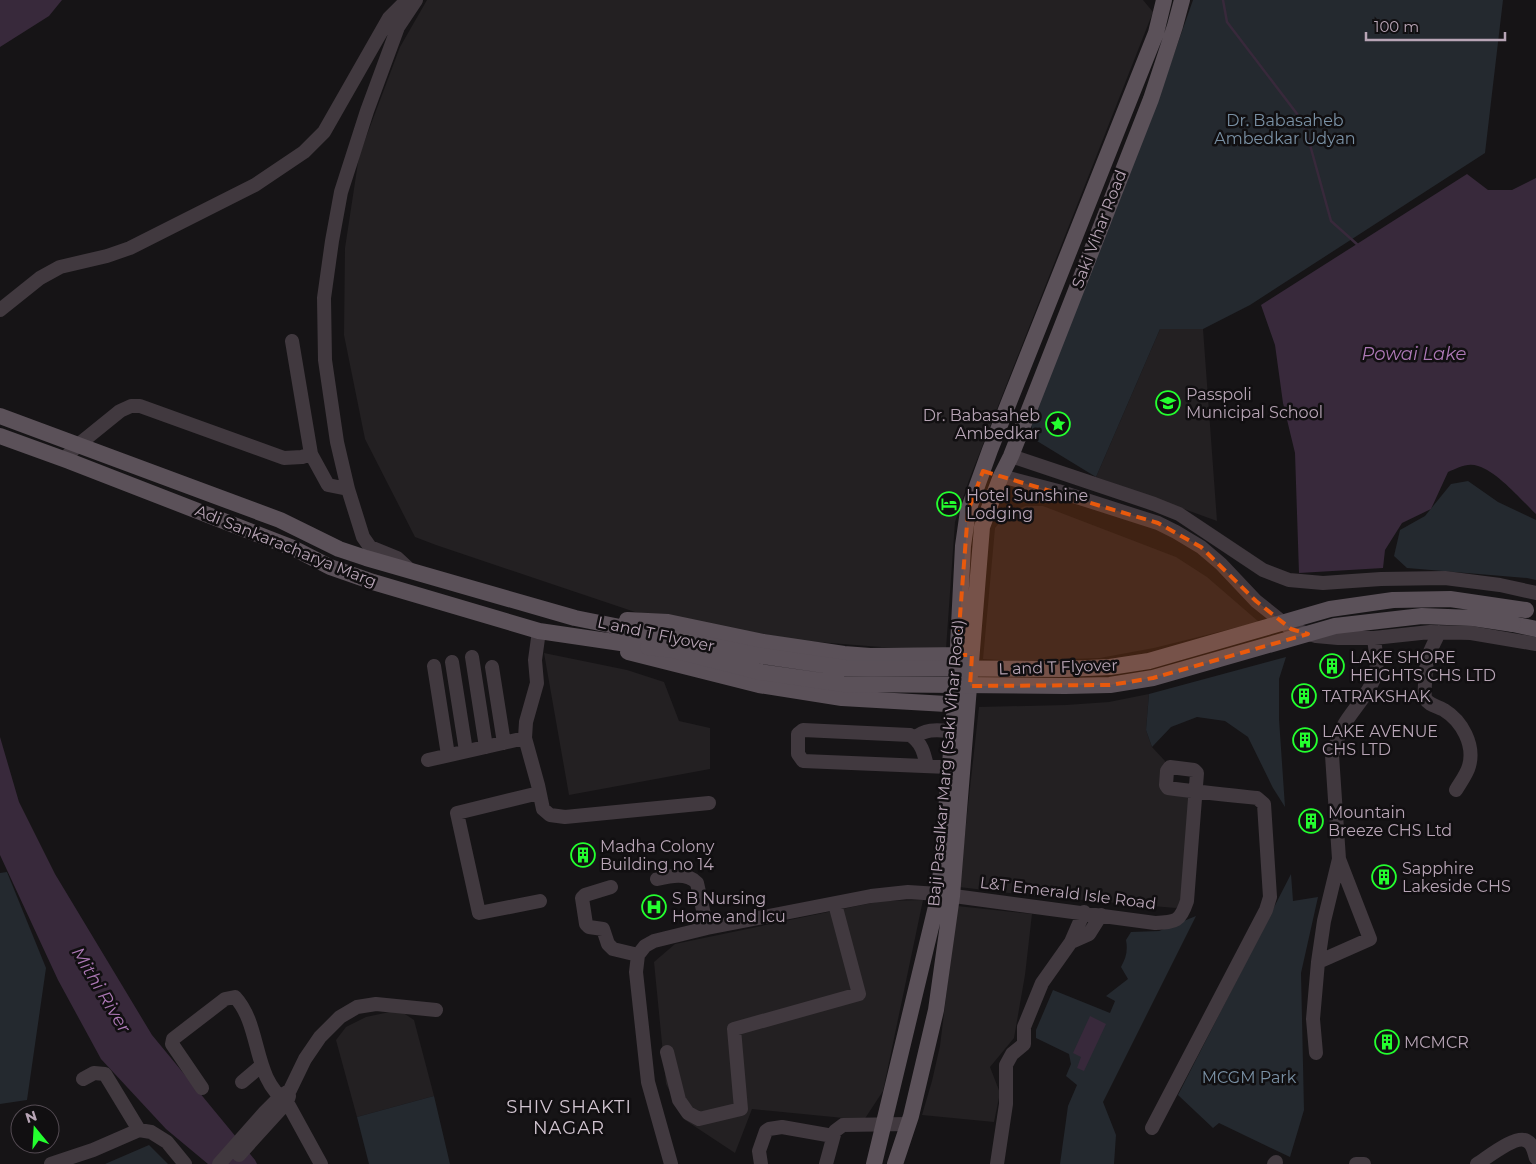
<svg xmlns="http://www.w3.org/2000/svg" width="1536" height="1164" font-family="Montserrat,sans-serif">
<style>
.built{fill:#232022}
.green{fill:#24292f}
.water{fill:#38293b}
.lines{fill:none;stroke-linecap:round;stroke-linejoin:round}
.stream{stroke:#38293b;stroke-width:2.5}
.minor{stroke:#41393f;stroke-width:14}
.major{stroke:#5b5159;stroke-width:16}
.major-bridge{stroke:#5b5159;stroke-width:16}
.marked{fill:#e8590c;fill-opacity:0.2;stroke:#e8590c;stroke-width:4;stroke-dasharray:10 6;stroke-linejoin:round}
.labels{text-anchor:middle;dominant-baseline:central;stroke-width:5;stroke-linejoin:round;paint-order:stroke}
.park-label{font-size:16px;fill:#7a91a5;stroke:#110f11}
.street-label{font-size:16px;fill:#b8a5b6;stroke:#110f11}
.poi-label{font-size:16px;fill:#b8a5b6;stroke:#110f11;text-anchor:start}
.water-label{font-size:18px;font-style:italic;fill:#ad78b6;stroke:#110f11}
.neighbourhood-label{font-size:18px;letter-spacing:1px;fill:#d3c6d2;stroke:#110f11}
</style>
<rect width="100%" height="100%" fill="#161416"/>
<path class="built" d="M427 0H1143L1153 12 969 480 955 522 946 649 881 647 804 641 635 612 436 545 415 537 365 439 344 335 345 248 359 156 400 47Z
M1160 329H1203L1217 521 1096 477Z
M1025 506H1043L1176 557 1207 577 1259 622 1154 648 1100 658 1016 661 983 659 995 528 1006 515Z
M544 653 627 670 664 682 679 721 710 728V769L569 795Z
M1149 694 1146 730 1152 747 1165 761 1163 783 1190 788 1183 903 1176 908 1034 896 959 887 979 707 1066 705 1109 702Z
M923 900 883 1091 864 1120 752 1109 735 1153 685 1120 666 1084 654 962 675 944 881 901Z
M957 906 1032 914 1025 975 1014 1038 990 1067 1000 1093 994 1122 922 1115 932 1081 940 1046Z
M399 1010 414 1020 434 1096 357 1117 336 1040 346 1027 366 1017Z"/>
<path class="green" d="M1193 0H1503L1485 153 1250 305 1203 329H1160L1096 477 1037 441 1025 410 1149 125Z
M1468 481 1498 502 1536 520V580L1527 578 1407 568 1394 556 1400 530 1425 516 1451 484Z
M1286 657 1279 679V719L1285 807 1273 788 1248 737 1225 721 1197 717 1171 727 1152 747 1146 730 1149 694Z
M7 872 46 968 27 1100 0 1104V873Z
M1291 874 1293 901 1318 897 1301 973 1304 1110 1290 1157 1219 1123 1213 1128 1178 1095Z
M1196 916 1103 1102 1116 1135 1114 1164H1060L1068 1106 1077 1085 1066 1076 1071 1064 1069 1054 1036 1038V1030L1053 990 1110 1013 1115 1001 1106 996 1128 979 1121 967C1126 958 1128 951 1126 940L1131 932 1159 931Z
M434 1096 450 1164H369L357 1117Z
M149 1145 168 1164H105Z"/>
<path class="water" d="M0 0H62L49 16 0 47Z
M1467 174 1488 190H1512L1536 178V514C1521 500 1498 472 1478 466 1468 462 1457 468 1448 472L1431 509 1402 523 1385 550 1383 568 1299 573 1295 453 1283 403 1275 345 1261 305Z
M0 737 19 802 55 874 152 1035 255 1160 257 1164H208L166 1129 101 1059 58 980 0 855Z
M1090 1016 1106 1024 1084 1071 1077 1068 1081 1057 1073 1053Z"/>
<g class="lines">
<path class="stream" d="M1223 0 1227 22 1304 123 1331 221 1359 246"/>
<path class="minor" d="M0 310 40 278 60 267 107 256 130 248 255 185 304 152 324 132 389 18 407 0
M311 454 328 485 348 489
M1011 456 1154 504 1179 514 1263 570 1289 580 1323 583 1381 579 1445 578 1500 585 1536 593
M64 459 78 445 120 411 131 406H140L284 458 302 457 311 454 292 341
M1001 476 1058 491 1158 523 1176 532 1201 547 1221 564 1256 601 1291 629 1316 636 1338 638H1374L1430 632 1471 633 1536 644
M410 570 397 558 370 547 363 537 348 489 337 442 325 360 324 298 332 241 341 192 367 111 398 27 416 0
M539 631 535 660 537 683 526 722 525 738 538 785 543 809 550 815 565 817 709 803
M1439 632C1436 640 1431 648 1428 657 1426 662 1424 694 1425 698 1429 706 1438 706 1444 710 1462 721 1475 745 1469 766 1467 774 1460 783 1456 790
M472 657 486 747
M452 662 466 751
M434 666 448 755
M492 667 504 743
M915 738C925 728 938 730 952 731
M428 760 525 738
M927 766C924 753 922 743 910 735L803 730 798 734V754L803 761 948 767
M539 793 457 813 479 913 540 901
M657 879C670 876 687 872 697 883L707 928
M611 887 585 895 582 898 586 924 589 927 603 929 608 944 613 949 638 955
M1071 942 1089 934 1101 915
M638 955 645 946 654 941 707 928 871 896 908 892 939 894 1155 923C1176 922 1180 922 1187 901L1197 773 1194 770 1170 767 1167 771 1166 785 1168 788C1198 792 1228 795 1257 798L1264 804 1270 897 1266 910 1152 1128
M638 955 636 972 648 1082 671 1164
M1318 962 1370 939 1339 859
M667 1052 679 1100 688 1113 699 1119 741 1109 734 1029 859 994 835 904
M1316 1053 1313 1019 1318 962 1324 921 1339 859 1332 755C1336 744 1339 733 1345 723 1355 707 1371 691 1376 673 1378 662 1375 649 1374 638
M83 1079 94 1073 105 1074 139 1130
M242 1082 262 1065
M202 1088 172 1044 173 1039 225 999 235 997C262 1026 252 1079 287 1102L321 1164
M239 1155 287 1102 289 1096
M51 1164 93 1150 139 1130 151 1132 167 1142 185 1164
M219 1164 265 1112 280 1097 290 1090 305 1059 320 1037 340 1017 357 1007 376 1004 436 1010
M761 1164 759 1151 766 1131 769 1129 782 1127 833 1136
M826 1164 835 1131 843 1125 908 1124
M997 1164 1006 1104V1065L1012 1054 1024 1044V1027L1042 983 1071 942 1084 912
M1274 1164 1276 1162
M1356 1164H1364
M1477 1164C1487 1158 1516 1134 1527 1141 1533 1144 1534 1152 1536 1158"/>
<path class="major" d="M0 416 280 520 339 549 366 558 575 618 650 633
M0 436 69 461 293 548 330 567 373 582 539 631 648 647
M627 620 668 622 763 642 844 654 870 656 967 655
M1513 624 1536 629
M628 652 759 685 842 698 964 705
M874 1164 939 894 955 705 963 546 968 511 990 450 1156 33 1164 0
M895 1164 911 1116 936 1010 952 896 982 527 1001 476 1011 456 1151 99 1175 26 1182 0"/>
<path class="major-bridge" d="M650 633 762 656 845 668 1065 669 1110 667 1149 661 1330 609 1393 600 1450 599 1526 610
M648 647 673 650 760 672 843 684 1065 686 1110 685 1153 678 1335 626 1422 616 1473 618 1513 624"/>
</g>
<path class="marked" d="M983 471 1158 523 1201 547 1256 601 1291 629 1308 634 1153 678 1110 685 970 686 972 655H957L968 511Z"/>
<defs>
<g id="school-ring" transform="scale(1.25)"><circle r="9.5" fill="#110f11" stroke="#24ff2f" stroke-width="1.5"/><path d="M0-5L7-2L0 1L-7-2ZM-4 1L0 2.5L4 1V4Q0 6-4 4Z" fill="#24ff2f"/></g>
<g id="sight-ring" transform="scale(1.25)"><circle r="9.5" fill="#110f11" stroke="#24ff2f" stroke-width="1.5"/><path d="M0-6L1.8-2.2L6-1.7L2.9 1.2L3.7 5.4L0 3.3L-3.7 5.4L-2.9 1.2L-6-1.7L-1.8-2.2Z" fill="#24ff2f"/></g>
<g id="hotel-ring" transform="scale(1.25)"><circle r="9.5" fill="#110f11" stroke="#24ff2f" stroke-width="1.5"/><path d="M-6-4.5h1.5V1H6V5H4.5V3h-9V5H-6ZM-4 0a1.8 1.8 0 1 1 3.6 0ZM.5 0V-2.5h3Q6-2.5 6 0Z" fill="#24ff2f"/></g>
<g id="building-ring" transform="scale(1.25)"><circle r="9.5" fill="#110f11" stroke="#24ff2f" stroke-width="1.5"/><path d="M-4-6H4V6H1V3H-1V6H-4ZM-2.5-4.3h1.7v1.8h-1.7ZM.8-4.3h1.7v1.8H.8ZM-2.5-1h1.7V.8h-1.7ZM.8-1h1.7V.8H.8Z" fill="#24ff2f"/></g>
<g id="hospital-ring" transform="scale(1.25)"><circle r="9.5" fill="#110f11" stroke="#24ff2f" stroke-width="1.5"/><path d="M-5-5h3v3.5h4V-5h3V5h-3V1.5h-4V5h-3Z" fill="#24ff2f"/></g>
</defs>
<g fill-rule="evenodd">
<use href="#school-ring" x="1168" y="403"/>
<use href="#sight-ring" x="1058" y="424"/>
<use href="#hotel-ring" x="949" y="504"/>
<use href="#building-ring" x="1332" y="666"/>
<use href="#building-ring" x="1304" y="696"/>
<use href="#building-ring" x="1305" y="740"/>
<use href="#building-ring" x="1311" y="821"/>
<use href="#building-ring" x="583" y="855"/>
<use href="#building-ring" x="1384" y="877"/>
<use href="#hospital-ring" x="654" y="907"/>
<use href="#building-ring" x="1387" y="1042"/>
</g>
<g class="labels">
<g class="park-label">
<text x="1285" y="120">Dr. Babasaheb<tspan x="1285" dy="18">Ambedkar Udyan</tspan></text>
<text x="1249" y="1077">MCGM Park</text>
</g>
<g class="street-label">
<text transform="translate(1099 229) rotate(-69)">Saki Vihar Road</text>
<text transform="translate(286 546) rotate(22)">Adi Sankaracharya Marg</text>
<text transform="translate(656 634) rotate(12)">L and T Flyover</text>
<text transform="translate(1058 667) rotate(-2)">L and T Flyover</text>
<text transform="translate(946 763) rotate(-85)">Baji Pasalkar Marg (Saki Vihar Road)</text>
<text transform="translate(1068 893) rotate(7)">L&amp;T Emerald Isle Road</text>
</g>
<g class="poi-label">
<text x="1186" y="394">Passpoli<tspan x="1186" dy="18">Municipal School</tspan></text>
<text x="1040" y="415" text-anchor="end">Dr. Babasaheb<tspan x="1040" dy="18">Ambedkar</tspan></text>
<text x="966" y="495">Hotel Sunshine<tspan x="966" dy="18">Lodging</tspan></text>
<text x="1350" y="657">LAKE SHORE<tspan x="1350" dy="18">HEIGHTS CHS LTD</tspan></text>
<text x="1322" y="696">TATRAKSHAK</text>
<text x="1322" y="731">LAKE AVENUE<tspan x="1322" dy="18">CHS LTD</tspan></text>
<text x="1328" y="812">Mountain<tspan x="1328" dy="18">Breeze CHS Ltd</tspan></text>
<text x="600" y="846">Madha Colony<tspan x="600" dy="18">Building no 14</tspan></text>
<text x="1402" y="868">Sapphire<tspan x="1402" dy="18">Lakeside CHS</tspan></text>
<text x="672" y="898">S B Nursing<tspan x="672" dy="18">Home and Icu</tspan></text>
<text x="1404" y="1042">MCMCR</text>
</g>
<g class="water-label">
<text x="1414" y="354">Powai Lake</text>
<text transform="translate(101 990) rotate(59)">Mithi River</text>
</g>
<g class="neighbourhood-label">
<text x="569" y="1107">SHIV SHAKTI<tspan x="569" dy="21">NAGAR</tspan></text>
</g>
</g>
<g transform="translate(35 1129) rotate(342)"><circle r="24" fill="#110f11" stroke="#544b53"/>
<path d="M0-4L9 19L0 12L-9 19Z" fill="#24ff2f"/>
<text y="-8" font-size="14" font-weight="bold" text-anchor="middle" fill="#b8a5b6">N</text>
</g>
<path d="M1366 32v8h139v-8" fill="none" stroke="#b8a5b6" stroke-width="2.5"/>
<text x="1374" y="32" font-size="15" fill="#b8a5b6" stroke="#110f11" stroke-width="4" paint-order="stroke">100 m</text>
</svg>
